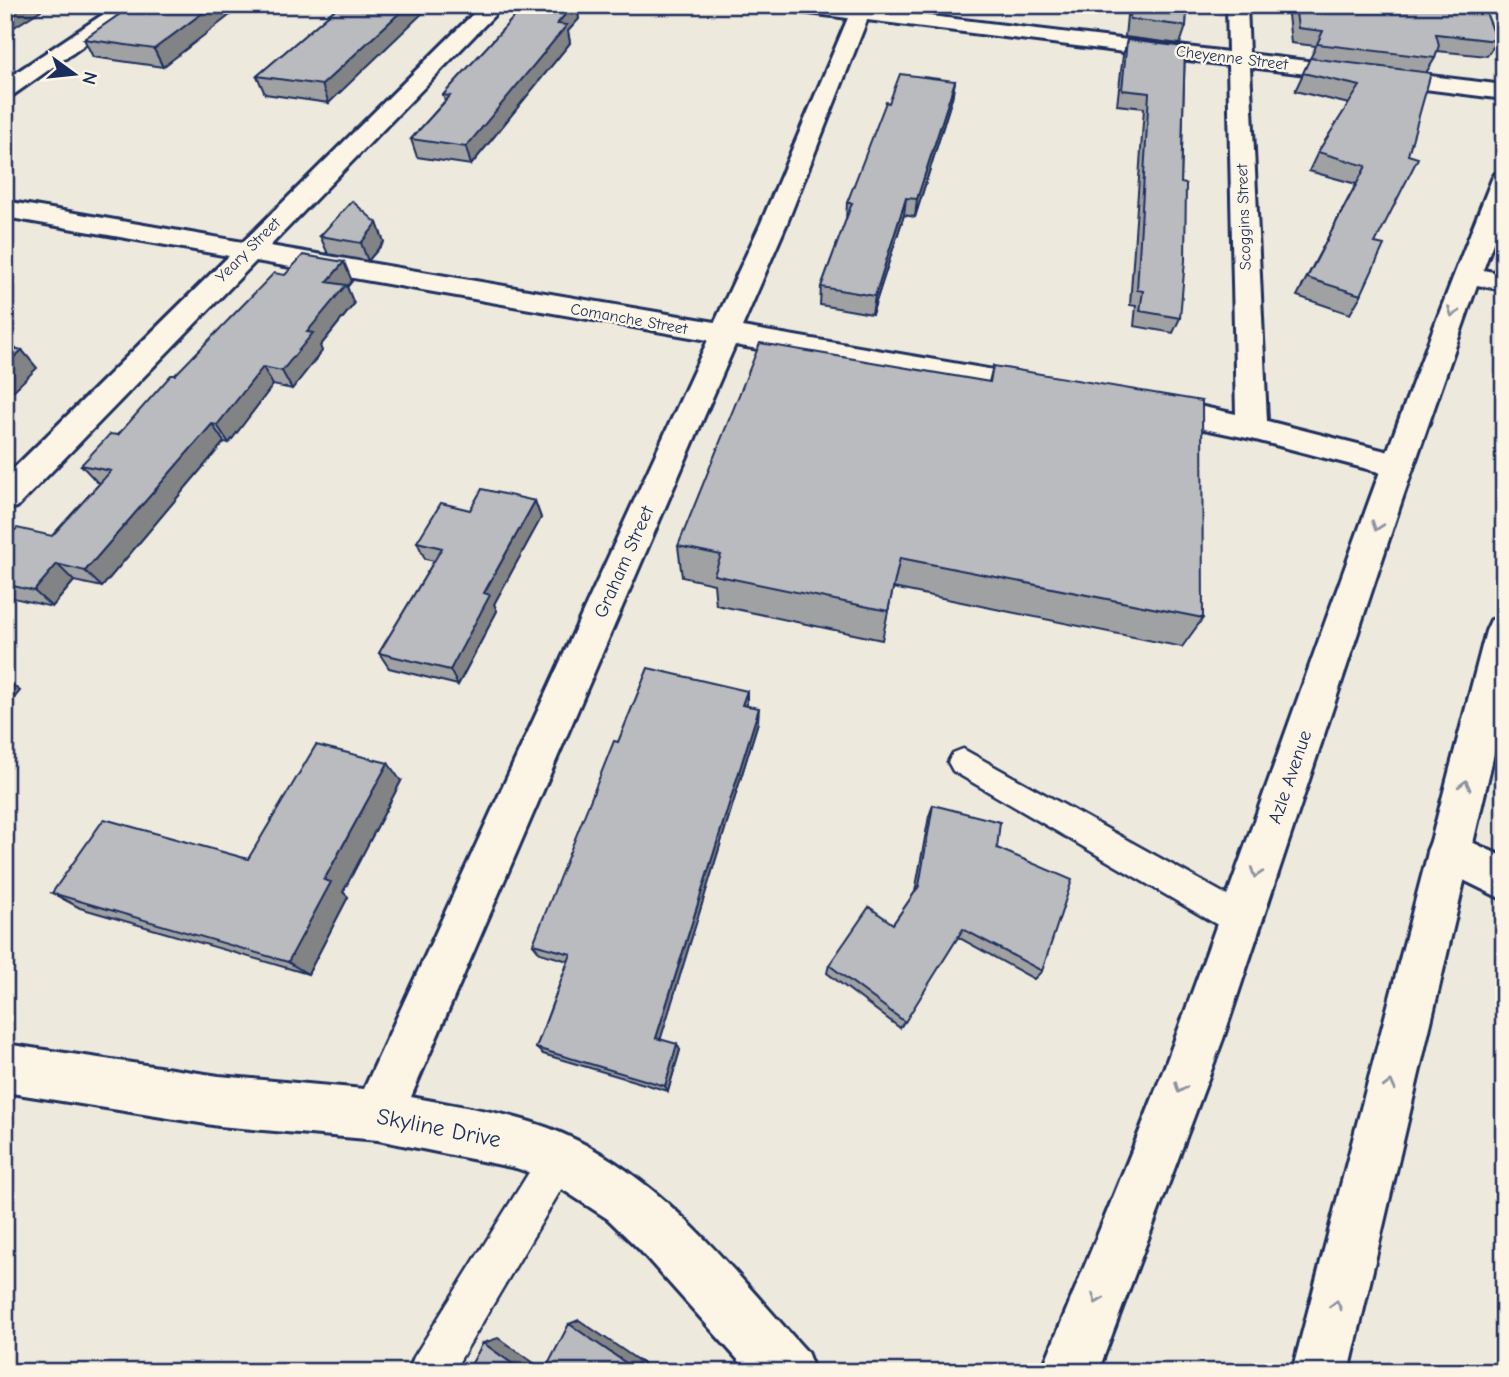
<svg xmlns="http://www.w3.org/2000/svg" width="1509" height="1377" font-family="'Comic Neue',sans-serif">
<style>
.lines{fill:none;stroke-linecap:round;stroke-linejoin:round}
.lane-casing{stroke:#1b2f5e;stroke-width:5}
.street-casing{stroke:#1b2f5e;stroke-width:6}
.secondary-casing{stroke:#1b2f5e;stroke-width:6}
.lane{fill:#fcf5e5;fill-rule:evenodd}
.street{fill:#fcf5e5;fill-rule:evenodd}
.secondary{fill:#fcf5e5;fill-rule:evenodd}
.wall{fill:#a0a1a3;stroke:#1b2f5e;stroke-width:2}
.shaded-wall{fill:#828385;stroke:#1b2f5e;stroke-width:2}
.building{fill:#babbbe;stroke:#1b2f5e;stroke-width:2}
.oneway{stroke:#8c92a2}
.labels{text-anchor:middle;dominant-baseline:central;stroke-width:5;stroke-linejoin:round;paint-order:stroke}
.far-street-label{font-size:16px;fill:#1b2f5e;stroke:#fcf5e5}
.street-label{font-size:19px;fill:#1b2f5e;stroke:#fcf5e5}
.near-street-label{font-size:23px;fill:#1b2f5e;stroke:#fcf5e5}
</style>
<rect width="100%" height="100%" fill="#eee9dd"/>
<filter id="ink" filterUnits="userSpaceOnUse"><feTurbulence type="fractalNoise" baseFrequency=".0143" numOctaves="2"/><feDisplacementMap in="SourceGraphic" scale="14" xChannelSelector="R" yChannelSelector="G"/><feConvolveMatrix kernelMatrix="1 2 1 2 8 2 1 2 1" color-interpolation-filters="sRGB"/></filter>
<g filter="url(#ink)">
<g class="lines">
<g class="lane-casing">
<path id="lane" d="M963 749 1252 909 1256 920 1252 931 1240 936 1228 931 953 771 948 762 953 753Z
M559 1139 572 1145 578 1158 572 1171 453 1372H408L414 1357 546 1145Z"/>
</g>
<g class="street-casing">
<path id="street" d="M117 5H141L13 95 5 97V80Z
M482 5H504L270 246 715 322 761 223 848 18 793 11 783 5H873L872 9 1228 52 1227 5H1247L1249 54 1504 85V99L1250 67 1267 421 1409 457 1414 465 1409 473 1398 477 1252 439 1152 418 1141 414 1137 407 1141 400 1152 396 1236 414 1228 65 867 20 787 223 742 327 1041 378 1052 381 1056 388 1052 395 1041 398 735 345 411 1097C466 1108 526 1114 576 1140 671 1187 737 1276 807 1352L815 1372H749L639 1249 608 1219 545 1178 516 1168 378 1140 219 1126 5 1092V1044L219 1076 364 1089 708 340 256 261 17 507 5 510V477L229 256 5 217V201L243 242Z
M1448 831 1504 857V900L1433 865 1427 851 1433 837Z"/>
</g>
<g class="secondary-casing">
<path id="secondary" d="M1504 172V213L1483 270 1504 274V290L1477 285 1402 500 1223 1039 1098 1372H1041C1086 1261 1134 1151 1175 1039 1281 752 1378 462 1492 179L1495 174Z
M1504 616V711L1349 1372H1292L1486 631 1491 620Z"/>
</g>
<use href="#lane" class="lane"/>
<use href="#street" class="street"/>
<use href="#secondary" class="secondary"/>
</g>
<path class="wall" d="M133 5 163 67 93 57 84 39Z
M340 5 329 103 265 94 257 76Z
M525 5H577L579 19 568 31 570 43 471 165 417 157 411 139 445 101 443 95Z
M985 5H1007L1006 8Z
M1128 5H1187L1186 26 1180 44 1125 37Z
M1287 5H1483L1497 41 1487 56 1437 51 1435 58 1426 73 1375 243 1361 295 1350 314 1297 296 1356 184 1309 171 1318 152 1349 104 1295 91 1316 46 1291 43Z
M1127 40 1185 47 1181 183 1180 318 1173 333 1134 326 1136 306 1130 305 1144 108 1117 105 1123 55Z
M955 81 952 98 915 217 904 215 872 314 820 305 821 287 846 220 847 203 889 103Z
M377 223 384 242 368 261 328 254 320 236Z
M352 281 347 287 354 304 320 346 322 351 292 389 273 385 229 443 224 442 102 587 74 581 52 607 5 596V540L52 536 100 483 97 482 81 465 118 435 175 375Z
M993 366 1203 618 1182 647 893 588 882 640 716 605 714 584 682 577 678 546 989 382Z
M535 501 541 518 494 604 497 611 458 685 389 668 379 653 434 561 425 559 417 542 470 510Z
M747 706 758 722 660 1039 680 1050 668 1091 543 1054 536 1048 568 961 540 953 533 944 618 742Z
M401 781 343 892 348 897 308 974 80 908 52 893 248 859Z
M933 805 997 848 1042 971 1034 979 958 937 900 1028 827 973 829 965 893 924 915 892 929 816Z"/>
<path class="shaded-wall" d="M12 5H49L5 33V9Z
M213 5H243L163 67 154 49Z
M408 5H431L329 103 322 85Z
M573 5H577L579 19 568 31 570 43 471 165 466 147 557 24Z
M955 81 952 98 915 217 917 199Z
M5 148 13 159 5 164Z
M906 198 904 215 872 314 875 296Z
M377 223 384 242 368 261 361 243Z
M344 262 352 281 347 287 354 304 320 346 322 351 292 389 282 371 307 332 327 282Z
M22 350 37 368 5 399V365Z
M263 367 273 385 229 443 217 425Z
M212 424 224 442 102 587 85 571Z
M535 501 541 518 494 604 497 611 458 685 450 670 484 593Z
M57 564 74 581 52 607 34 591Z
M5 679 20 691 5 709Z
M747 691V705L743 718 742 705Z
M759 708 758 722 659 1044 656 1038Z
M388 763 401 781 343 892 348 897 308 974 288 962 324 880Z
M677 1044 680 1050 668 1091 665 1086Z
M579 1320 648 1367 645 1372H639L569 1324Z
M498 1338 547 1372H524L483 1343Z"/>
<path class="building" d="M133 5H213L154 49 84 39Z
M340 5H408L322 85 257 76Z
M525 5H573L557 24 567 25 466 147 411 139 450 96 443 95Z
M1131 5H1187L1186 26 1130 19Z
M1295 5H1483L1497 41 1436 34 1439 45 1435 58 1317 44 1323 31 1298 28Z
M1127 40 1185 47 1181 183 1186 184 1185 260 1180 318 1140 311 1143 291 1137 290 1149 93 1122 90Z
M1310 58 1431 73 1408 155 1418 158 1375 243 1384 245 1361 295 1307 278 1366 166 1318 152 1360 86 1303 73Z
M900 74 955 81 917 199 906 198 875 296 821 287 852 203H847L886 102 889 103Z
M352 201 377 223 361 243 320 236Z
M303 255 344 262 327 282 346 285 307 332 313 333 282 371 263 367 217 425 212 424 85 571 57 564 34 591 5 584V540L17 528 52 536 111 471 81 465 110 434 118 435 171 375H175L274 273 285 275Z
M760 343 990 382 993 366 1202 401 1203 618 900 558 888 611 714 575 721 555 678 546Z
M5 346 22 350 5 365Z
M482 489 535 501 484 593 490 595 450 670 379 653 442 548 417 542 441 503 470 510Z
M648 668 747 691 742 705 759 708 656 1038 677 1044 665 1086 536 1048 571 954 533 944 614 741 618 742Z
M316 745 388 763 324 880 331 882 288 962 52 893 104 819 248 859Z
M933 805 1000 822 997 848 1072 880 1042 971 963 929 905 1022 829 965 869 907 893 924 919 886Z
M569 1324 639 1372H544Z
M483 1343 524 1372H467Z"/>
<defs><path id="oneway-chevron" d="M-2-3.5L2.5 0L-2 3.5" fill="none" stroke-width="1.6" stroke-linecap="round" stroke-linejoin="round" transform="scale(1.75)"/></defs>
<g class="oneway">
<use href="#oneway-chevron" transform="translate(1453 312) rotate(110)"/>
<use href="#oneway-chevron" transform="translate(1377 526) rotate(109)"/>
<use href="#oneway-chevron" transform="translate(1465 785) rotate(-76)"/>
<use href="#oneway-chevron" transform="translate(1256 873) rotate(109)"/>
<use href="#oneway-chevron" transform="translate(1390 1085) rotate(-76)"/>
<use href="#oneway-chevron" transform="translate(1180 1088) rotate(111)"/>
<use href="#oneway-chevron" transform="translate(1097 1299) rotate(111)"/>
<use href="#oneway-chevron" transform="translate(1336 1305) rotate(-76)"/>
</g>
</g>
<g class="labels">
<g class="far-street-label">
<text transform="translate(1232 58) rotate(7)">Cheyenne Street</text>
<text transform="translate(1244 217) rotate(-92)">Scoggins Street</text>
<text transform="translate(248 250) rotate(-45)">Yeary Street</text>
<text transform="translate(629 319) rotate(10)">Comanche Street</text>
</g>
<g class="street-label">
<text transform="translate(624 562) rotate(-66)">Graham Street</text>
<text transform="translate(1290 777) rotate(-71)">Azle Avenue</text>
</g>
<g class="near-street-label">
<text transform="translate(439 1128) rotate(11)">Skyline Drive</text>
</g>
</g>
<rect width="1509" height="1377" fill="none" stroke="#fcf5e5" stroke-width="28"/>
<rect x="14" y="14" width="1481" height="1349" fill="none" stroke="#1b2f5e" stroke-width="2.5" filter="url(#ink)"/>
<g transform="translate(74 74) rotate(105)" stroke="#fcf5e5" stroke-width="5" paint-order="stroke">
<path d="M0-5L12 26L0 18L-12 26Z" fill="#1b2f5e"/>
<text y="-10" font-size="19" font-weight="bold" text-anchor="middle" fill="#1b2f5e">N</text>
</g>
</svg>
